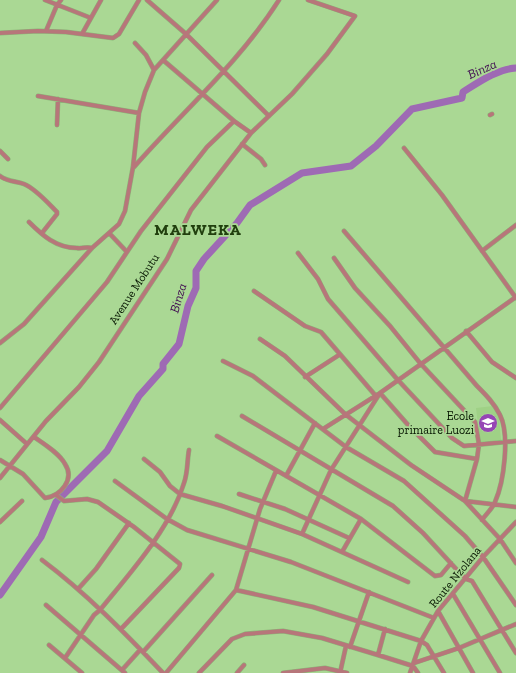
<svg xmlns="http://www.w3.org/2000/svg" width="516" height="673" font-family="'Zilla Slab',serif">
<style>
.built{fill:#9fd186}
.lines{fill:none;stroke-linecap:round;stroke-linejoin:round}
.river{stroke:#9e6ab4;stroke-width:7}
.minor-casing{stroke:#8cb579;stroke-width:5}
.minor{stroke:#b7767a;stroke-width:4}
.labels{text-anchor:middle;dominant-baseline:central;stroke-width:3.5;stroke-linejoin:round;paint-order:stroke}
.street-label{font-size:12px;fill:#061600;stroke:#aad894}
.poi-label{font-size:12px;fill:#061600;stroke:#aad894;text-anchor:end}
.water-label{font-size:13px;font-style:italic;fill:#3f0a50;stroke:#aad894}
.district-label{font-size:16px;font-weight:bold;letter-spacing:1px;fill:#213f0e;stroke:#aad894}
</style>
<rect width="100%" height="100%" fill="#aad894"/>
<path class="built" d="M493 406 499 416 501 440 480 442 476 408Z"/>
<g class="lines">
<path class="river" d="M0 595 41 537 56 502 107 451 139 396 163 369V364L179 344 188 306 196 288V271L204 259 237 223 250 205 302 173 351 166 376 146 412 109 462 98 463 92C479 82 497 69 516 68"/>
<g class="minor-casing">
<path id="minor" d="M45 0 91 18
M147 0 186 34 269 116
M46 31 57 5 61 0
M0 33 38 31 66 32 113 38 119 34 139 0
M82 34 101 0
M135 43 146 55 154 70
M163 60 234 121 251 133
M38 96 139 113
M490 115 492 114
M57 125 58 99
M242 144 261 159 265 165
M404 148 442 195 516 298
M0 151 8 159
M134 167C183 111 239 63 279 0
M0 176C8 182 16 181 24 184 36 189 48 203 57 212V214L42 233
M29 222C42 235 56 248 77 248 83 249 86 246 92 248
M344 231 477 386C486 395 494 403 500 415 510 435 504 482 495 502 493 508 486 514 482 520
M110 234 127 252
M482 251 516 225
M298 253 318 279 328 299 397 379 452 438 464 446 516 441
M334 258 355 288 390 326 420 363 475 422 479 444 477 459 465 501 516 507
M254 291 305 326 321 332 375 395
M466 331 492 362 516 378
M260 339 285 356 345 414 411 465 465 501 500 539 516 563
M0 343 24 324 92 248 119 224 125 211 133 167 139 113 145 92 154 70 217 0
M223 361 253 376 346 447 404 481 465 536 483 557 516 605
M305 377 339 355
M0 408 107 282 141 231 207 147 234 121
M242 416 393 506 423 533 458 571 466 579 472 581 516 653
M0 420 27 444
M323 429 380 393 409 426 435 452 477 459
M217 436 361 519 435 576 441 575 451 563
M144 459 160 472 170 486 180 494 222 506 302 534 408 582
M0 460 23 474 45 498C61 496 75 479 65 464 59 453 44 444 34 437
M286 476 315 423
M0 478 46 421 79 387 99 362 167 259 191 210 251 133 292 94 327 54 355 16 308 0
M115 481 167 519 187 530 291 562 434 618
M239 494 285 509 349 538
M56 495 64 501 87 499 98 502 134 527 180 564 179 568 121 629
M0 522 22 501
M302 534 331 470 380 393 516 297
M342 552 361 519
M42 560C86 593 125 633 163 673
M78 589 96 569 129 523
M236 590 313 607 421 641 427 645 444 673
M453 594 500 673
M46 605 125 673
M438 611 473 673
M49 645 82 673
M350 647 369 592
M143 652 212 575
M378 655 385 629
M65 658 94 615 100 610C130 573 170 529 184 483 188 472 187 461 189 450
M414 663 459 648 516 624
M122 670 140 650
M166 673 236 590 260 509 276 471
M199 673 232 639 245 634 283 631 322 638 378 655 413 666 418 673
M237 673 244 665
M283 673 325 668 347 673
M340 673 346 646
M410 673 421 641 438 611 483 557 516 522"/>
</g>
<use href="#minor" class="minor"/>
</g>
<defs>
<g id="school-disc" transform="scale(1)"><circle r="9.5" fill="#9645b5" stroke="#aad894"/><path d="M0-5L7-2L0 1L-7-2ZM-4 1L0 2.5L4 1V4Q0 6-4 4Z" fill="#fff"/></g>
</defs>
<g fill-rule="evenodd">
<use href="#school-disc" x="488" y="423"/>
</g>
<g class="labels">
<g class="street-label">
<text transform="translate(134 289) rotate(-57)">Avenue Mobutu</text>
<text transform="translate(455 577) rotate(-51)">Route Nzolana</text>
</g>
<g class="poi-label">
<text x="474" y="416">Ecole<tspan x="474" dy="14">primaire Luozi</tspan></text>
</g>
<g class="water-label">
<text transform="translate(482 69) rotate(-24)">Binza</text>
<text transform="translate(178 298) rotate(-73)">Binza</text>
</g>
<g class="district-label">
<text x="198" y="229">MALWEKA</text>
</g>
</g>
</svg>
